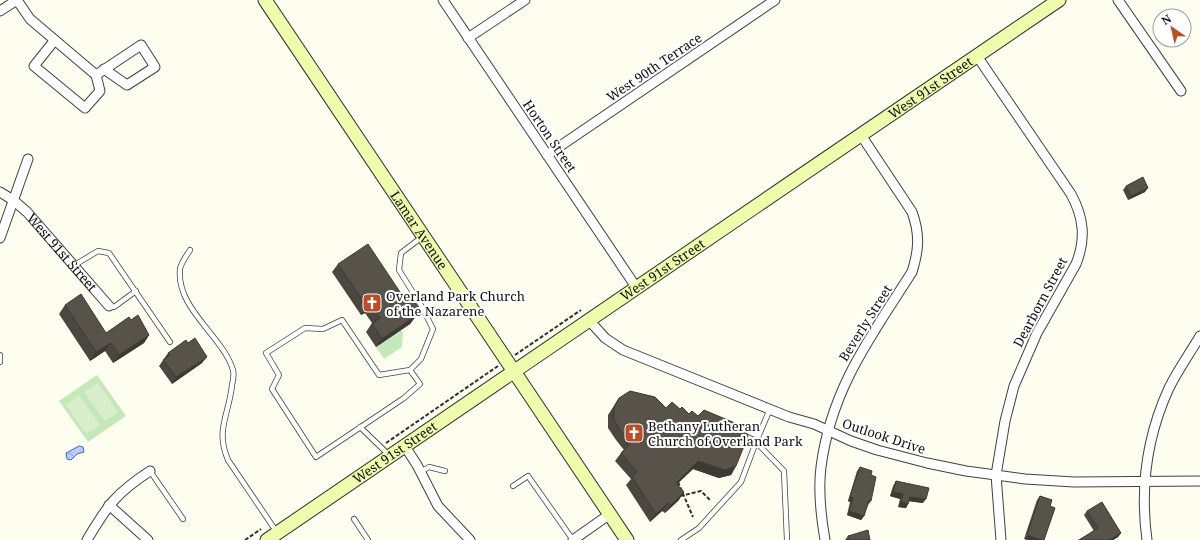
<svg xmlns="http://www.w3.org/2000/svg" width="1200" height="540" font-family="'Noto Serif',serif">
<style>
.grass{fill:#c5e8bb}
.pitch{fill:#d9efcc}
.water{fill:url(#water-waves);stroke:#416bc8}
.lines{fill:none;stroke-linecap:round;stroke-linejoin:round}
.lane-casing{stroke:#414141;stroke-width:6}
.street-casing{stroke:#414141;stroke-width:11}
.secondary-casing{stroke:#303030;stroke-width:15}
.path{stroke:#303030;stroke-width:2;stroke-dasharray:4 2;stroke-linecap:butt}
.lane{stroke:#fff;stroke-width:4.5}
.street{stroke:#fff;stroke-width:9}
.secondary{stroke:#eefcae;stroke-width:13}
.wall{fill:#4b4740}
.shaded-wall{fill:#3d3a34}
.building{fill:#57534b;stroke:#3d3a34}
.labels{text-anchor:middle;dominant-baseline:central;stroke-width:4;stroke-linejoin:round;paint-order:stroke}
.street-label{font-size:13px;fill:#0e0e0e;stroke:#fff}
.poi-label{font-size:13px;fill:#0e0e0e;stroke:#fff;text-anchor:start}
</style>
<defs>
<pattern id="water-waves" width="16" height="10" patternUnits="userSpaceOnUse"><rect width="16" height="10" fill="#b7cbf4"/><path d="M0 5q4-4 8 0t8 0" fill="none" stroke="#9cadd0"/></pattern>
</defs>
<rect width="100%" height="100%" fill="#fdfef0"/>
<path class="grass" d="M401 330 403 333 402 347 384 359 376 347Z
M97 375 126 416 88 442 59 401Z"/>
<path class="pitch" d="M98 383 118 412 105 421 84 392Z
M79 395 100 425 86 434 66 405Z"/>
<path class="water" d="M79 446 83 447 84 452 77 454 71 460 67 459 66 453Z"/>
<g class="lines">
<g class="lane-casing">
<path id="lane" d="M190 250C187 255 181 263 180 269 176 309 223 336 233 370 234 374 233 381 232 385 229 415 215 430 228 460L276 531
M73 266 98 251 109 253 170 342
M109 306 114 307 136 291
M0 355V362
M410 370 379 375 342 320 323 329 305 328 266 353 279 375 272 389 316 457 404 398 420 384 410 370 421 359 433 329 422 307 399 270 401 253 422 237
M770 409 756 442 784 471 787 540
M360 427 388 454
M740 428 758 436
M150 471 183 519
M420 472 429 467 445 471
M513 486 528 476 573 540
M354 519 368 540
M681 540 699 528 741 482 756 442"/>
</g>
<g class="street-casing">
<g id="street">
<path d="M17 0 30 19 96 75"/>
<path d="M443 0 636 287"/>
<path d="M1118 0 1181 91"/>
<path d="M0 11 17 0"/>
<path d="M468 38 525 0"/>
<path d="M54 41 34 66 85 108 100 91 96 75"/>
<path d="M977 56 1071 194C1084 218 1086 239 1076 264L1037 333 1014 386 1005 421 996 475 1001 540"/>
<path d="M96 75 141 45 155 67 127 85 104 69"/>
<path d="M547 155 775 0"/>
<path id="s1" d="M0 192 13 200 27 212 109 306"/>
<path d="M0 238 28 159"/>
<path d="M588 319 605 338 623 350 789 417 814 424 851 441 877 450 927 463 966 471 1025 479 1074 482 1200 481"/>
<path d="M404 445 417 465 438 506 470 540"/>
<path d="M109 505 148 540"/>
<path d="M87 540C107 506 116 493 150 471"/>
<path d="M573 540 610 514"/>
<path d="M825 540C821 517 818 491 821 467 831 389 871 336 912 272 919 250 920 234 912 212L861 135"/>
<path d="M1147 540C1140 488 1147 436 1169 388 1178 370 1190 353 1200 336"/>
</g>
</g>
<g class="secondary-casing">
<g id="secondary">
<path id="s2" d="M265 0 627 540"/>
<path id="s3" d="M267 540C530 359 795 180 1059 0"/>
</g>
</g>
<path class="path" d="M515 355 581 310
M386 443 498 366
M678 482 693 517
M680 496 701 491 710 500
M245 540 261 529"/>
<use href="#lane" class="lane"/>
<use href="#street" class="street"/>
<use href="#secondary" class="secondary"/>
</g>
<path class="wall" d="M1126 186 1145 192 1128 200 1123 190Z
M338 264 408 304 418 307 414 314 416 316 410 324 376 347 366 332 372 323 365 313 361 315 332 272Z
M65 305 106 333 131 320 149 335 144 343 113 363 105 351 90 361 59 314Z
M168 353 202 363 172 384 159 366Z
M619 398 666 408 736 466 731 475 719 478 693 469 677 484 679 500 665 513 662 511 650 522 626 485 631 479 615 461 621 453 624 450 616 440 608 428V415Z
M860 467 871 475V501L868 505 864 516 861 520 847 515 850 502 848 501 857 471Z
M896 481 923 503 909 501 908 504 906 508 898 507 900 499 890 496 893 486Z
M1040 496 1052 500 1024 539 1037 500Z
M1087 511 1121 533 1118 537 1113 540H1079L1094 531 1084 515Z
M848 536 870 540H845Z"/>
<path class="shaded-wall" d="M1148 188 1145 192 1128 200 1131 196Z
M371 305 365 313 361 315 367 307Z
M418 307 413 316 412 311Z
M416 316 410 324 376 347 382 339Z
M149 335 144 343 113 363 119 355Z
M111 343 105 351 90 361 96 352Z
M207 357 202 363 172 384 176 377Z
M698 461 736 466 731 475 719 478 693 469 670 491 676 483Z
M684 492 679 500 665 513 671 505Z
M893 492 903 494 900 499 890 496Z
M850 496 853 498 850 502 848 501Z
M910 497 926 499 923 503 907 501Z
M901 502 908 504 906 508 898 507Z
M668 503 662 511 650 522 656 514Z
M849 511 864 516 861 520 847 515Z
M1121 533 1118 537 1113 540H1109Z
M1027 535 1042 540H1027L1024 539Z"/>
<path class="building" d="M1143 177 1148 188 1131 196 1126 186Z
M368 244 408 304 413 300 418 307 412 311 416 316 382 339 372 324 380 318 371 305 367 307 338 264Z
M81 294 106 333 129 317 131 320 138 315 149 335 119 355 111 343 96 352 65 305Z
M195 338 207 357 176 377 163 360 170 355 168 353 186 340 188 343Z
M630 391 655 397 666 408 672 402 680 409 682 407 689 414 692 411 698 416 704 410 742 426 741 428 745 430 748 436 736 466 725 470 698 461 676 483 684 492 671 505 668 503 656 514 632 477 637 472 621 453 631 443 621 432 614 420V407L619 398Z
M860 467 872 471 871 475 876 477 871 501 869 500 864 516 849 511 853 498 850 496Z
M896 481 929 488 926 499 910 497 908 504 901 502 903 494 893 492Z
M1040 496 1052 500 1050 506 1055 508 1044 540H1042L1027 535Z
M1102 502 1121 533 1109 540H1079L1098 528 1087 511Z
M868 530 870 540H849L848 536Z"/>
<defs>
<g id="church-square" transform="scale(1)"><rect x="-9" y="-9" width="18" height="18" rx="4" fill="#b94e2b" stroke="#fff"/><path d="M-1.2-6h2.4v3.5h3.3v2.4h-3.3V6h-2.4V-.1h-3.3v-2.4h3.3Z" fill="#fff"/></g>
</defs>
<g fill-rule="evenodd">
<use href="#church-square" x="372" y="303"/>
<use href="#church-square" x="634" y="433"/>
</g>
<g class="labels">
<g class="street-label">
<text transform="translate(654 67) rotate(-34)">West 90th Terrace</text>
<text stroke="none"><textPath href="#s3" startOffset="803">West 91st Street</textPath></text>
<text transform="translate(550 136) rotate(56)">Horton Street</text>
<text stroke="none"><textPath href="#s2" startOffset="277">Lamar Avenue</textPath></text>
<text stroke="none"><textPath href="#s1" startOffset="87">West 91st Street</textPath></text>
<text stroke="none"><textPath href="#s3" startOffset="479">West 91st Street</textPath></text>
<text transform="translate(1040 302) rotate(-62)">Dearborn Street</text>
<text transform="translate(865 323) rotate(-58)">Beverly Street</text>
<text transform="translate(884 436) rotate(18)">Outlook Drive</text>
<text stroke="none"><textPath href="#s3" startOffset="155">West 91st Street</textPath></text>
</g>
<g class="poi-label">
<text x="386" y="296">Overland Park Church<tspan x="386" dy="15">of the Nazarene</tspan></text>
<text x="648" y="426">Bethany Lutheran<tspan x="648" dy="15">Church of Overland Park</tspan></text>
</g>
</g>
<g transform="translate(1172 28) rotate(326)"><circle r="19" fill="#ffffff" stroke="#9f9f9f"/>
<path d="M0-3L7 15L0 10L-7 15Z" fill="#b94e2b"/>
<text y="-6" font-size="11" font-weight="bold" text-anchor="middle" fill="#0e0e0e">N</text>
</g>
</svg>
